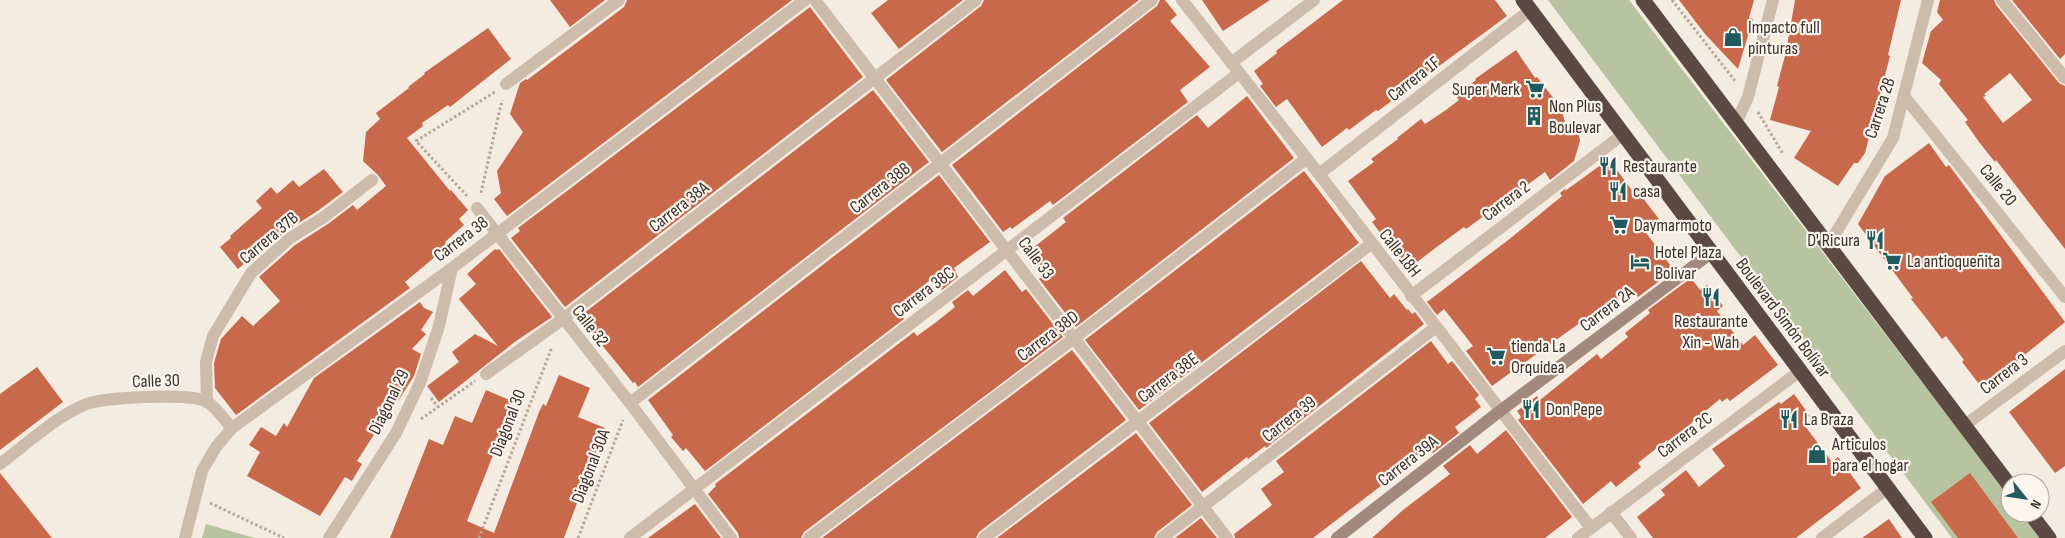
<svg xmlns="http://www.w3.org/2000/svg" width="2065" height="538" font-family="'Sofia Sans Condensed',sans-serif">
<style>
.green{fill:#b8c4a0}
.building{fill:#c8694b;fill-rule:evenodd}
.lines{fill:none;stroke-linecap:round;stroke-linejoin:round}
.path{stroke:#b9a596;stroke-width:3;stroke-dasharray:2.5 2.5;stroke-linecap:butt}
.street{stroke:#cdbbac;stroke-width:12}
.secondary{stroke:#a18a7d;stroke-width:12}
.highway{stroke:#5c4a42;stroke-width:15}
.labels{text-anchor:middle;dominant-baseline:central;stroke-width:4.5;stroke-linejoin:round;paint-order:stroke}
.poi-label{font-size:18px;fill:#3b302b;stroke:#fbf5ee;text-anchor:start}
.street-label{font-size:18px;fill:#3b302b;stroke:#fbf5ee}
</style>
<rect width="100%" height="100%" fill="#f4ebe1"/>
<path class="green" d="M1548 0H1629L2010 497V513H2022L2041 538H1952Z
M206 524 255 538H202Z"/>
<path class="building" d="M550 0H605L570 27Z
M627 0H792L507 216 494 199 501 193 497 171 523 132 510 114 520 83 526 79 527 80 624 7Z
M888 0H963L899 49 871 13Z
M984 0H1139L942 152 886 80 981 6Z
M1160 0H1165L1177 15 1170 21 1210 67 1180 90 1188 102 1053 205 1050 201 1012 229 1010 227 1003 232 952 165 1157 6Z
M1202 0H1270L1223 31Z
M1343 0H1495L1507 16 1378 111 1376 110 1349 130 1347 128 1322 147 1287 99 1276 107 1260 86 1263 84 1254 71 1277 53 1276 51Z
M1679 0H1754L1749 18 1753 19 1738 69 1705 34Z
M1795 0H1901L1888 55 1890 56 1865 153 1858 163H1854L1838 186 1794 158 1811 131 1770 120 1779 87 1777 86 1786 52Z
M1940 0H1994L1996 5 2059 83 2065 86V249L1996 160 1995 162 1979 142 1965 122 1968 120 1939 84 1941 80 1922 63 1931 31 1943 20 1937 12ZM2010 73 2032 100 2003 123 1983 97 1986 96 1984 94Z
M2012 0H2065V54L2060 59Z
M810 7 863 77 565 307 511 238 520 231 518 228Z
M488 28 511 59 450 107 448 105 422 123 423 126 407 138 450 191 451 190 468 210 459 219 464 225 445 242 448 246 405 282 410 288 236 415 215 388 214 363 221 339 242 316 253 326 280 301 259 277 295 245 328 224 353 205 357 210 386 186 378 175 363 161 366 132 380 119 376 113 409 88 408 87 425 74 424 73Z
M1516 50 1535 78 1537 77 1561 108 1567 129 1575 132 1579 135 1580 141 1574 161 1550 180 1545 172 1466 229 1464 227 1438 246 1408 269 1372 222 1376 219 1348 181 1374 162 1371 159 1398 139 1397 138 1421 119 1425 124 1446 110 1459 100 1456 96 1476 80 1475 79Z
M873 90 929 162 638 387 635 382 633 383 579 317Z
M1247 96 1294 158 1076 327 1039 279 1046 273 1029 251 1066 222 1063 218 1197 115 1208 128Z
M1929 143 1946 167 1949 165 2065 322 1983 389 1962 362 1964 360 1946 336 1942 339 1926 318 1911 299 1913 298 1858 224 1885 176Z
M1609 159 1633 192 1636 189 1659 219 1644 230 1674 270 1638 297 1631 288 1605 310 1602 307 1492 386 1466 351 1473 346 1444 309 1437 315 1427 302 1512 237 1562 196 1560 193 1566 188 1565 191Z
M324 169 343 192 319 210 285 232 249 264 246 262 238 269 220 247 231 238 230 236 262 208 256 201 271 187 277 194 293 180 299 187Z
M1304 171 1359 243 1139 410 1085 340Z
M939 175 990 242 954 268 958 277 942 290 933 278 895 308 904 319 705 471 686 448 683 451 671 437 673 435 648 400Z
M495 249 497 250 499 249 552 317 516 341 439 402 427 386 459 362 452 352 475 334 498 346 459 299 476 284 467 274Z
M1361 261 1390 298 1394 294 1407 310 1408 309 1412 314 1415 312 1424 324 1266 448 1265 446 1248 459 1247 457 1202 492 1149 423Z
M1005 270 1022 292 1026 289 1063 337 804 532 801 538H739L738 533 708 494 716 486 715 484 914 332 917 336 935 323 955 307 952 302 968 290 973 296Z
M1691 278 1700 290 1707 285 1723 306 1717 311 1743 345 1755 335 1778 365 1730 401 1727 398 1722 402 1720 399 1691 423 1694 427 1671 445 1667 440 1638 463 1641 467 1616 487 1611 481 1583 504 1518 420 1521 417 1517 411 1537 396 1540 400 1597 354 1601 359 1628 337 1625 333 1650 313 1648 310Z
M420 302 424 308 433 312 421 330 426 334 412 349 421 354 414 376 388 417 386 416 357 461 362 464 352 481 345 477 320 516 247 476 260 452 249 445 261 427 276 436 284 423 287 427 314 378Z
M1431 341 1448 364 1452 361 1479 395 1475 399 1481 407 1455 427 1459 433 1433 453 1429 449 1313 538H1235L1234 534 1272 505 1261 489 1284 472 1276 461Z
M1072 350 1126 420 979 532 976 538H822Z
M37 367 63 402 0 450V394Z
M2065 369V466L2055 473 2009 412Z
M559 375 590 388 578 417 605 428 564 538H390L429 439 443 445 455 416 472 423 486 390 514 402 467 521 494 533 539 412 543 404 546 406Z
M1794 394 1810 416 1802 422 1832 462 1838 457 1861 488 1796 538H1653L1637 517 1665 495 1661 490 1686 470 1699 487 1725 466 1712 449 1779 402 1781 404Z
M1506 430 1572 517 1545 538H1372L1403 510 1450 474 1443 466 1470 445 1477 454Z
M1136 433 1192 505 1157 532 1154 538H997Z
M0 473 52 538H0Z
M1970 473 2018 538H1958L1931 502Z
M695 504 721 538H648Z
M1201 518 1217 538H1175Z
M1889 519 1902 538H1862Z"/>
<g class="lines">
<path class="path" d="M1672 0 1735 81
M1758 112 1783 154
M481 193 502 100
M467 196 416 141 495 92
M431 398 438 407
M421 419 475 381
M210 503 284 538
M479 538 552 347
M578 538 623 420"/>
<path class="street" d="M815 0 1227 538
M1182 0 1319 174 1591 528
M2002 0 2065 78
M1231 63 1314 0
M506 84 619 0
M1904 96 2065 297
M1736 123 1748 97 1773 0
M1319 174 1530 10
M477 208 630 403 731 538
M1829 244 1893 138 1928 0
M1411 296 1622 135
M486 374 563 319 976 0
M207 401 206 362 213 336 251 273 290 238 324 217 372 180
M630 403 1152 0
M1965 425 2065 351
M0 464C27 444 54 418 84 405 101 397 189 393 205 401 215 405 224 420 232 428
M1611 512 1631 538
M185 538 202 471 216 447 232 428 452 268 805 0
M329 538 396 433 420 383 439 326 452 268
M630 538 1239 73
M809 538 1073 339 1306 159
M984 538 1371 244
M1162 538 1436 327
M1578 538 1800 371
M1822 538 1888 488"/>
<path class="secondary" d="M1337 538 1500 411 1711 253"/>
<path class="highway" d="M1523 0 1925 538
M1643 0 2010 486
M2030 513 2049 538"/>
</g>
<defs>
<g id="shop-bare" transform="scale(1.5)"><path d="M-5-2.5h2.3a2.7 3.5 0 0 1 5.4 0H5L5.5 6h-11ZM-1.5-2.5h3a1.5 2.3 0 0 0-3 0Z" fill="#1f5a5e" stroke="#fbf5ee" stroke-width="2.5" paint-order="stroke"/></g>
<g id="supermarket-bare" transform="scale(1.5)"><path d="M-6-5.5h2.5l.6 2H6L4.5 2H-2.5L-4.4-4H-6ZM-1.5 3.2a1.3 1.3 0 1 0 .1 0ZM3 3.2a1.3 1.3 0 1 0 .1 0Z" fill="#1f5a5e" stroke="#fbf5ee" stroke-width="2.5" paint-order="stroke"/></g>
<g id="building-bare" transform="scale(1.5)"><path d="M-4-6H4V6H1V3H-1V6H-4ZM-2.5-4.3h1.7v1.8h-1.7ZM.8-4.3h1.7v1.8H.8ZM-2.5-1h1.7V.8h-1.7ZM.8-1h1.7V.8H.8Z" fill="#1f5a5e" stroke="#fbf5ee" stroke-width="2.5" paint-order="stroke"/></g>
<g id="restaurant-bare" transform="scale(1.5)"><path d="M-5-6h1v4h1v-4h1v4h1v-4h1v5L-1.5 .5V6h-2V.5L-5-1ZM5-6V6H3V1.5H1.5Q1.5-4 5-6Z" fill="#1f5a5e" stroke="#fbf5ee" stroke-width="2.5" paint-order="stroke"/></g>
<g id="hotel-bare" transform="scale(1.5)"><path d="M-6-4.5h1.5V1H6V5H4.5V3h-9V5H-6ZM-4 0a1.8 1.8 0 1 1 3.6 0ZM.5 0V-2.5h3Q6-2.5 6 0Z" fill="#1f5a5e" stroke="#fbf5ee" stroke-width="2.5" paint-order="stroke"/></g>
</defs>
<g fill-rule="evenodd">
<use href="#shop-bare" x="1733" y="37"/>
<use href="#supermarket-bare" x="1535" y="89"/>
<use href="#building-bare" x="1534" y="116"/>
<use href="#restaurant-bare" x="1608" y="166"/>
<use href="#restaurant-bare" x="1618" y="191"/>
<use href="#supermarket-bare" x="1619" y="225"/>
<use href="#restaurant-bare" x="1875" y="240"/>
<use href="#supermarket-bare" x="1892" y="261"/>
<use href="#hotel-bare" x="1640" y="262"/>
<use href="#restaurant-bare" x="1711" y="297"/>
<use href="#supermarket-bare" x="1496" y="356"/>
<use href="#restaurant-bare" x="1531" y="409"/>
<use href="#restaurant-bare" x="1789" y="419"/>
<use href="#shop-bare" x="1817" y="454"/>
</g>
<g class="labels">
<g class="poi-label">
<text x="1748" y="27">Impacto full<tspan x="1748" dy="21">pinturas</tspan></text>
<text x="1520" y="89" text-anchor="end">Super Merk</text>
<text x="1549" y="106">Non Plus<tspan x="1549" dy="21">Boulevar</tspan></text>
<text x="1623" y="166">Restaurante</text>
<text x="1633" y="191">casa</text>
<text x="1634" y="225">Daymarmoto</text>
<text x="1860" y="240" text-anchor="end">D' Ricura</text>
<text x="1655" y="252">Hotel Plaza<tspan x="1655" dy="21">Bolivar</tspan></text>
<text x="1907" y="261">La antioqueñita</text>
<text x="1711" y="321" text-anchor="middle">Restaurante<tspan x="1711" dy="21">Xin - Wah</tspan></text>
<text x="1511" y="346">tienda La<tspan x="1511" dy="21">Orquidea</tspan></text>
<text x="1546" y="409">Don Pepe</text>
<text x="1804" y="419">La Braza</text>
<text x="1832" y="444">Articulos<tspan x="1832" dy="21">para el hogar</tspan></text>
</g>
<g class="street-label">
<text transform="translate(1414 79) rotate(-38)">Carrera 1F</text>
<text transform="translate(1880 108) rotate(-72)">Carrera 2B</text>
<text transform="translate(1998 185) rotate(51)">Calle 20</text>
<text transform="translate(880 188) rotate(-38)">Carrera 38B</text>
<text transform="translate(1506 201) rotate(-37)">Carrera 2</text>
<text transform="translate(679 207) rotate(-38)">Carrera 38A</text>
<text transform="translate(269 238) rotate(-40)">Carrera 37B</text>
<text transform="translate(461 239) rotate(-37)">Carrera 38</text>
<text transform="translate(1400 253) rotate(52)">Calle 18H</text>
<text transform="translate(1036 258) rotate(53)">Calle 33</text>
<text transform="translate(924 292) rotate(-37)">Carrera 38C</text>
<text transform="translate(1607 309) rotate(-37)">Carrera 2A</text>
<text transform="translate(1783 318) rotate(53)">Boulevard Simón Bolívar</text>
<text transform="translate(590 326) rotate(52)">Calle 32</text>
<text transform="translate(1048 336) rotate(-37)">Carrera 38D</text>
<text transform="translate(2004 374) rotate(-37)">Carrera 3</text>
<text transform="translate(1168 378) rotate(-37)">Carrera 38E</text>
<text transform="translate(156 381) rotate(-2)">Calle 30</text>
<text transform="translate(389 402) rotate(-64)">Diagonal 29</text>
<text transform="translate(1289 419) rotate(-38)">Carrera 39</text>
<text transform="translate(508 423) rotate(-69)">Diagonal 30</text>
<text transform="translate(1685 435) rotate(-37)">Carrera 2C</text>
<text transform="translate(1408 461) rotate(-38)">Carrera 39A</text>
<text transform="translate(591 466) rotate(-69)">Diagonal 30A</text>
</g>
</g>
<g transform="translate(2025 498) rotate(120)"><circle r="24" fill="#fbf5ee" stroke="#aea6a0"/>
<path d="M0-4L9 19L0 12L-9 19Z" fill="#1f5a5e"/>
<text y="-8" font-size="14" font-weight="bold" text-anchor="middle" fill="#3b302b">N</text>
</g>
</svg>
